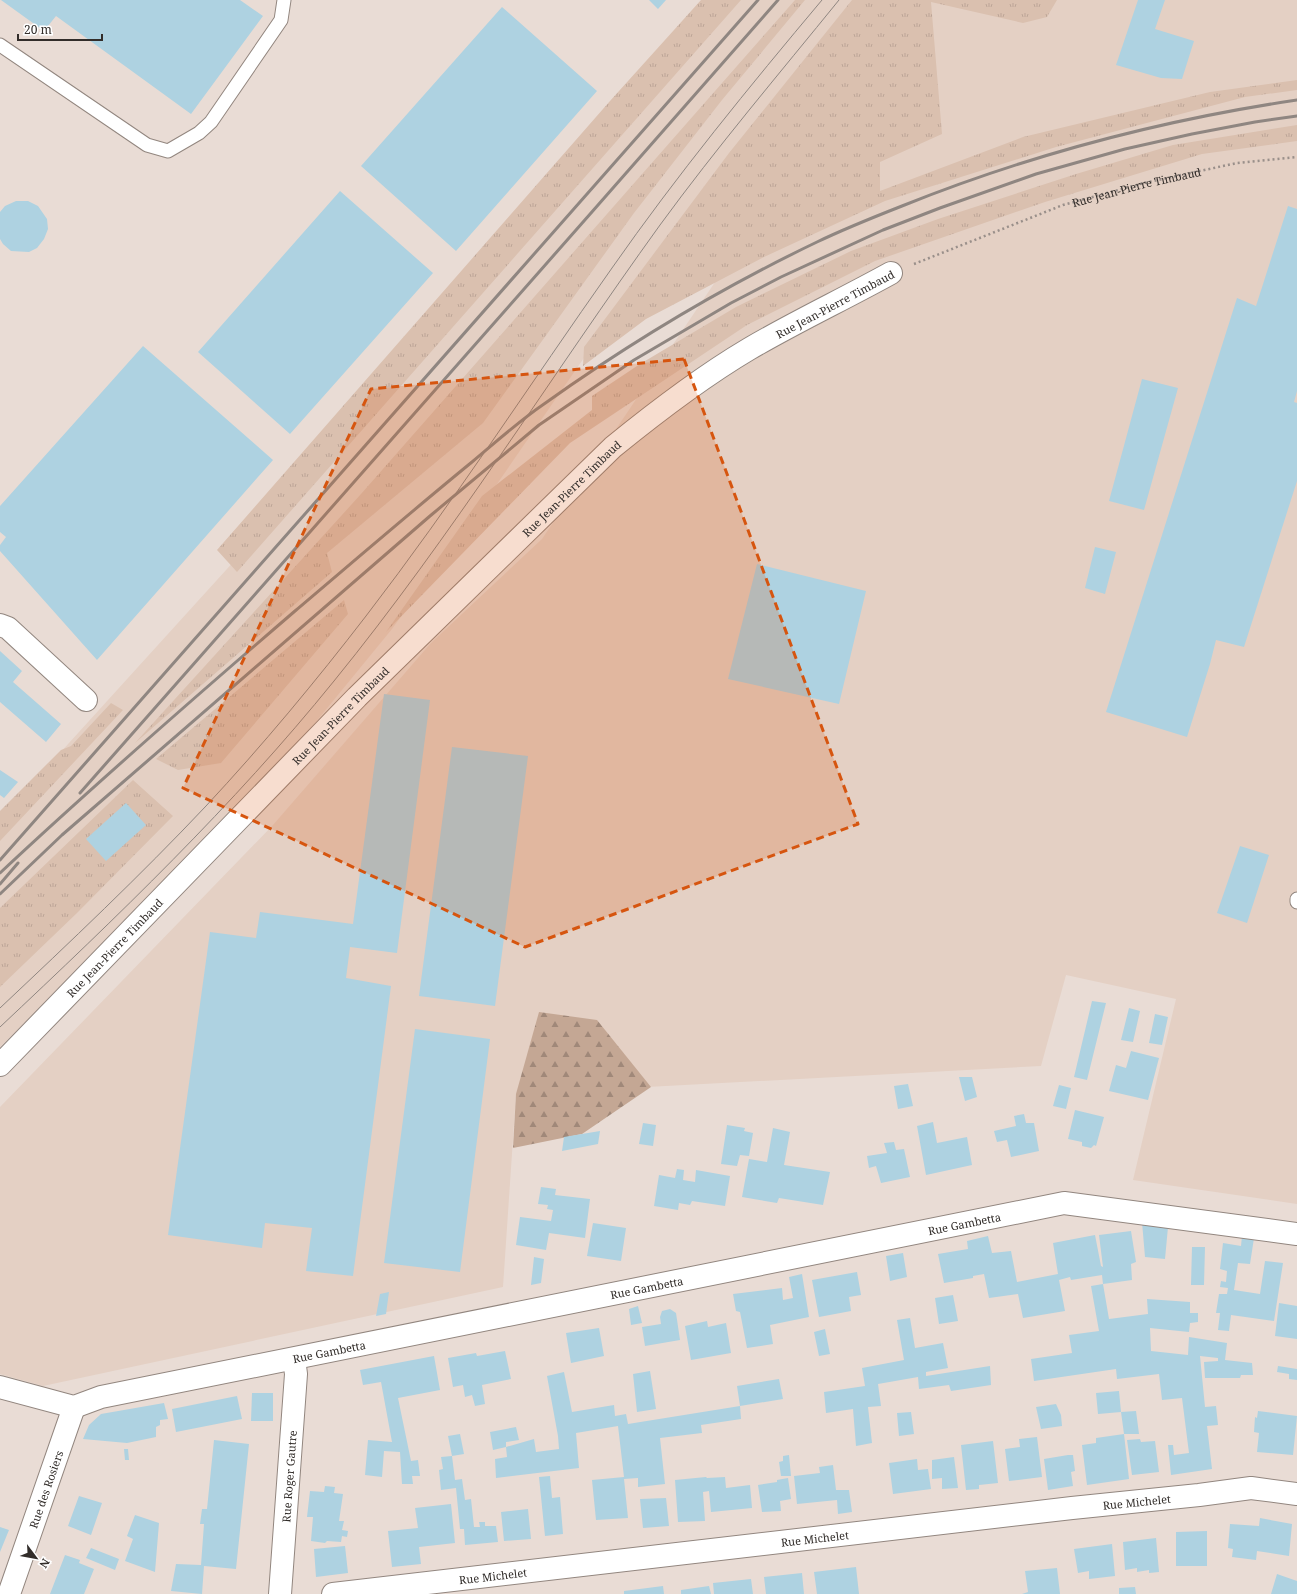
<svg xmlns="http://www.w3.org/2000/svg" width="1297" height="1594" font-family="'Noto Serif',serif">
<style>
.built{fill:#e4d0c4}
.grass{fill:url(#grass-tufts)}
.forest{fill:url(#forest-firs)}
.building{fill:#aed2e1}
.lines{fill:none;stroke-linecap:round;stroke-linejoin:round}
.lane-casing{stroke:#92867f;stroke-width:15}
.street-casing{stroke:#92867f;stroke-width:24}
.path{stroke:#998f8a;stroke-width:2.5;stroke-dasharray:2 3;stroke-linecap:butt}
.lane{stroke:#fff;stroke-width:13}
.street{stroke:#fff;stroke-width:22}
.tram{stroke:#8f8681;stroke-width:1}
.rail{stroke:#8f8681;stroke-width:3}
.marked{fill:#d6550f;fill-opacity:0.2;stroke:#d6550f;stroke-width:3;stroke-dasharray:8 5;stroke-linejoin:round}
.labels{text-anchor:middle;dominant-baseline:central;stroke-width:3;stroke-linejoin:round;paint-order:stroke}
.street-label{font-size:11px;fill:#322d2a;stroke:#fff}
</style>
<defs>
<pattern id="grass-tufts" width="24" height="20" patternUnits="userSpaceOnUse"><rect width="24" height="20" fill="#dac0af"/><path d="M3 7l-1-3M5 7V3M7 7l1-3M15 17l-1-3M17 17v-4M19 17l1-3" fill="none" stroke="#bca597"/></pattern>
<pattern id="forest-firs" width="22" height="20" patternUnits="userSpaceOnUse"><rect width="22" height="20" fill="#c4a794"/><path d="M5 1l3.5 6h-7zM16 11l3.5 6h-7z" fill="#a08879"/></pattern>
</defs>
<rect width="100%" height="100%" fill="#e9dcd5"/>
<path class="built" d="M734 0H857L666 239 497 484 392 629 283 762 173 879 0 1047V819L413 364Z
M905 0H1297V1204L1133 1180 1176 999 1066 975 1041 1066 516 1094 503 1287 43 1386 0 1374V1107L273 825 431 643 542 539Z"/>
<path class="grass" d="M701 0H741L237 572 217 550 610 101Z
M795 0H805L722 100 634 213 483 423 327 553 332 572 135 743 361 494Z
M852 0H1057L1047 17 1023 23 931 2 942 134 880 162V191L1023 137 1210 92 1297 80V90L1245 97 1056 147 885 201 764 257 646 319 583 366 584 347 729 153Z
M1297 125V141L1202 154 1045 202 875 261 747 325 570 443 386 632 482 496 592 410V396L640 364 736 307 851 251 938 219 1076 174 1173 145Z
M344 600 348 614 221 763 178 770 156 759Z
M111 703 123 710 0 841V811L61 750 71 746Z
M133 780 173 816 77 913 0 987V908Z"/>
<path class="forest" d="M539 1012 597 1020 651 1087 582 1134 513 1148 516 1094Z"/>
<path class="building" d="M1 0H240L263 16 191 114 56 16 44 31Z
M649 0H666L658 9Z
M1138 0H1165L1155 29 1194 41 1182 79 1161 78 1116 65Z
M502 7 597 91 456 251 361 166Z
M340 191 433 273 290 434 198 352Z
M16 201H28L38 206 47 219 48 229 44 239 37 248 29 252 11 251 3 244 0 239V212L5 206Z
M1288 206 1297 209V391L1294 402 1297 403V481L1244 647 1216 640 1210 664 1187 737 1106 712 1237 298 1256 306Z
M143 346 273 460 97 660 0 551V545L6 537 0 532V506Z
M1142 379 1178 388 1144 510 1109 501Z
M1095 547 1116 552 1105 594 1085 588Z
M757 564 866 591 839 704 728 679Z
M0 651 22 671 13 682 61 724 46 742 0 702Z
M384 694 430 700 397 953 350 947 346 978 391 986 353 1276 306 1271 312 1228 265 1223 262 1248 168 1235 210 932 256 938 260 912 353 924Z
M452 747 528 756 495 1006 419 996Z
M0 770 18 782 4 798 0 795Z
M126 803 146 825 106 861 86 839Z
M1240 846 1269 855 1247 923 1217 913Z
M1092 1001 1106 1003 1087 1080 1074 1077Z
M1129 1008 1140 1011 1133 1042 1121 1040Z
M1155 1014 1168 1017 1162 1045 1149 1043Z
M415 1029 490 1039 460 1272 384 1263Z
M1131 1051 1159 1058 1148 1100 1109 1091 1116 1065 1126 1068Z
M959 1077H972L977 1097 965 1101Z
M908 1084 913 1106 898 1109 894 1086Z
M1059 1085 1071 1088 1066 1109 1053 1106Z
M1075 1110 1104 1117 1096 1146 1094 1145 1091 1148 1082 1146V1142L1068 1139Z
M1024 1114 1026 1123H1034L1039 1151 1011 1157 1007 1140 997 1142 994 1131 1016 1126 1014 1116Z
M933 1122 937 1143 967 1137 972 1165 926 1175 917 1126Z
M643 1123 656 1125 653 1146 639 1144Z
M727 1125 745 1128 744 1131 753 1133 749 1156 740 1155 737 1166 721 1164Z
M773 1128 790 1132 784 1165 830 1172 823 1205 779 1198 777 1203 742 1197 749 1159 767 1162Z
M600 1131 598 1144 562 1151 564 1137Z
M894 1142 896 1150 904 1149 910 1177 881 1183 876 1166 869 1168 867 1156 887 1153 884 1143Z
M677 1169 684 1170 683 1180 695 1182 696 1170 730 1176 725 1206 692 1201 690 1205 679 1203 678 1210 654 1206 659 1175 675 1178Z
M541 1187 556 1189 555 1195 590 1199 585 1238 549 1233 546 1250 516 1245 520 1217 551 1221 553 1210 547 1209 548 1205 538 1204Z
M1142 1222 1168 1227 1165 1259 1145 1257Z
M593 1223 626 1228 621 1261 587 1256Z
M1131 1231 1136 1262 1131 1264 1132 1280 1103 1284 1102 1275 1071 1280 1070 1277 1059 1280 1065 1311 1023 1318 1018 1294 989 1298 984 1274 973 1276V1278L944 1283 938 1254 968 1249 967 1241 988 1236 992 1253 1011 1251 1017 1282 1058 1274 1053 1243 1095 1235 1101 1266 1103 1267 1099 1235Z
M1242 1236 1254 1238 1250 1264 1238 1263 1234 1290 1260 1294 1265 1261 1283 1263 1274 1321 1231 1315 1229 1331 1218 1330 1220 1313H1216L1219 1294H1227L1228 1288 1220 1287 1221 1281 1226 1282 1227 1271 1220 1269 1223 1243 1241 1246Z
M1192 1247H1205L1204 1285H1191Z
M903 1253 907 1277 890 1281 886 1256Z
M534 1257 544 1259 541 1283 531 1285Z
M857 1272 861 1295 849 1297 851 1311 819 1317 812 1280Z
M802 1274 809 1317 770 1325 773 1344 747 1348 740 1312 736 1311 733 1294 782 1288 783 1300 793 1298 789 1277Z
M1103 1284 1109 1319 1148 1314 1147 1299 1190 1302V1313H1198V1322L1190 1323 1189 1332 1150 1328 1151 1351 1188 1355 1189 1337 1227 1343 1225 1360 1252 1363 1253 1375H1241L1240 1378H1205L1204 1362 1218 1361V1358L1200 1356 1205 1407 1216 1406 1218 1425 1207 1426 1212 1469 1171 1475 1168 1445H1173L1174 1455 1189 1453 1182 1398 1162 1400 1159 1374 1117 1379 1116 1369 1034 1381 1031 1359 1072 1353 1069 1335 1099 1331 1091 1286Z
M389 1292 386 1314 376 1316 380 1294Z
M953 1295 958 1321 939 1324 935 1298Z
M1279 1303 1297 1306V1339L1275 1336Z
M638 1306 642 1323 631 1325 629 1309Z
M670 1309 676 1313 680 1340 645 1346 642 1327 661 1324 660 1317 662 1311Z
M910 1318 915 1348 943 1343 948 1368 926 1372V1376L990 1366 991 1385 951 1391 949 1385 919 1389 918 1377 878 1384 881 1406 868 1407 872 1443 856 1446 853 1409 826 1413 824 1392 865 1386 862 1368 904 1360 897 1320Z
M707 1321 708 1327 726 1323 731 1353 691 1360 685 1326Z
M599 1328 604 1356 571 1363 566 1333Z
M825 1329 830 1354 819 1356 814 1332Z
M505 1351 511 1379 482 1385 485 1404 475 1406 472 1395 465 1397 463 1385 453 1387 448 1358 476 1353 477 1356Z
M434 1356 440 1390 398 1398 411 1461 418 1460 420 1476H412L413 1484H402L400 1452 384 1451 382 1477 365 1475 368 1440 392 1442 381 1382 363 1385 360 1370Z
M1278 1366 1297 1369V1380L1289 1379V1374L1277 1372Z
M650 1371 656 1409 637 1412 633 1374Z
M564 1372 572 1412 614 1405 615 1416 626 1414 628 1424 740 1406 741 1419 701 1425 702 1433 660 1438 665 1484 638 1487V1478L624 1479 628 1518 596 1520 592 1480 624 1477 618 1426 576 1433 579 1468 496 1478 495 1459 507 1457 506 1447 534 1439 536 1452 559 1449 558 1436 547 1376Z
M779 1379 783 1399 740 1406 737 1386Z
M1119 1391 1121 1412 1098 1414 1096 1393Z
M252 1393H273V1421H251Z
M237 1396 242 1419 176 1432 172 1409Z
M164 1403 168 1419 160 1420V1425L156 1427V1437L127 1443 83 1439 89 1425 101 1414Z
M1056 1404 1061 1415 1062 1426 1041 1429 1036 1407Z
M1136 1411 1139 1434H1124L1121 1412Z
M1258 1411 1297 1416 1293 1455 1257 1452 1259 1433 1254 1432 1255 1417 1257 1418Z
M911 1412 914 1434 899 1436 897 1413Z
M516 1427 519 1440 506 1442V1447L493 1450 490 1432Z
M460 1434 464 1454 452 1456 448 1436Z
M1124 1434 1129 1479 1087 1485 1082 1445 1096 1443V1438Z
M1037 1437 1042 1477 1009 1481 1005 1449 1020 1447 1019 1439Z
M1140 1439 1141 1442 1155 1441 1159 1472 1132 1475 1127 1440Z
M214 1440 249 1444 236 1569 204 1566 202 1594 171 1591 176 1564 201 1565 204 1524H200L202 1509H207Z
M993 1441 998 1483 979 1485V1489L966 1490 961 1445Z
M124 1449H128L129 1460H125Z
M789 1455 791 1476H781L779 1462 783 1461V1456Z
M1068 1455H1073L1075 1471 1071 1472 1073 1486 1048 1490 1044 1459Z
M452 1456 455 1480 462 1479 465 1500 471 1499 474 1527H480L479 1522H485V1526H496L498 1542 465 1545 464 1529H460L456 1488 441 1490 439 1470 443 1469 441 1457Z
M954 1457 958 1488 942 1489V1478L932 1479V1460Z
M917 1459 918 1470 928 1469 931 1489 893 1494 889 1463Z
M833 1465 836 1490H849L852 1512 838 1514 837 1500 797 1504 794 1476 820 1473 819 1467Z
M550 1476 552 1498 560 1497 563 1534 545 1536 539 1477Z
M706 1477 707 1478 725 1477 726 1488 750 1485 752 1508 711 1512 709 1491 703 1492 705 1521 678 1522 675 1480Z
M788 1478 791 1499 780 1501 781 1511 762 1512 758 1485 777 1482V1480Z
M325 1486 335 1487 334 1493 343 1494 339 1521H344L342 1530 348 1531 347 1537 342 1536 341 1542 327 1541 325 1543 311 1541 313 1517H307L310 1491 324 1492Z
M79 1496 102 1503 91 1535 68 1526Z
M666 1498 669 1526 643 1528 640 1499Z
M451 1504 455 1543 419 1547 421 1564 392 1567 388 1531 418 1528 415 1508Z
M528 1509 531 1539 504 1541 501 1512Z
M135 1515 159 1523 155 1572 125 1561 133 1539 127 1536Z
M1260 1518 1292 1524 1289 1556 1257 1551 1256 1560 1232 1557 1233 1549 1228 1548 1230 1524 1259 1526Z
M0 1527 9 1530 0 1552Z
M1207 1531V1566H1176V1532Z
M1156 1538 1159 1572 1149 1573V1570L1137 1572V1568L1125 1570 1123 1542Z
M1112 1544 1115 1576 1089 1579V1571L1078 1573 1074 1549Z
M345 1546 348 1573 316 1577 314 1549Z
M91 1548 119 1559 115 1570 86 1558Z
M65 1555 80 1560 79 1563 94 1569 84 1594H50Z
M856 1567 859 1594H817L814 1572Z
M1057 1568 1060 1594H1022L1028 1592 1025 1571Z
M802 1573 804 1594H766L764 1577Z
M1277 1574 1297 1581V1594H1271Z
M751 1579 753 1594H714L713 1583Z
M663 1586 664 1594H624V1591Z
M709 1586 711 1594H681V1590Z
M1135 1587 1136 1594H1119V1588Z"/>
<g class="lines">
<g class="lane-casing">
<path id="lane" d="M0 45 147 145 168 151 199 133 211 122 281 20 284 0
M1297 899V902"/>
</g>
<g class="street-casing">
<g id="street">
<path d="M0 625 8 628 86 700"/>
<path id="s2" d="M0 1065 357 697 613 447C656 412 700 378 749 349 795 322 844 299 891 273"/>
<path id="s3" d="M0 1387 74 1407 101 1397 1064 1203 1297 1234"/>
<path id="s4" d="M9 1594 74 1407"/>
<path id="s5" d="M280 1594 296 1374 294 1359"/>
<path id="s6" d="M333 1594 1072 1508 1199 1495 1251 1488 1297 1494"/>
</g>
</g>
<path class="path" id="s1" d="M914 264 1063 205 1144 183 1237 163 1297 157"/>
<use href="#lane" class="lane"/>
<use href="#street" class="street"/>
<path class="tram" d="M0 1008C70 942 140 876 206 806 262 746 316 681 366 616 453 503 530 384 612 268 677 175 749 87 822 0
M0 1027C117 917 233 806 334 681 452 536 551 376 660 225 717 147 779 74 839 0"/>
<path class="rail" d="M80 793 591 213 778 0
M0 860 758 0
M0 873C96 783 195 697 295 611 354 561 412 511 472 462 496 442 519 421 544 404 631 342 721 288 817 242 844 229 874 217 902 206 1029 155 1162 120 1297 100
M0 884 18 863
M0 894 62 835 430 516 539 425 634 360 731 303 781 277 883 230 940 208 1036 174 1125 149 1192 134 1255 122 1297 116"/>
</g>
<path class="marked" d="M684 359 858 824 525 947 183 788 371 389Z"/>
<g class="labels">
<g class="street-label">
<text stroke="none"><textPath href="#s1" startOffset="236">Rue Jean-Pierre Timbaud</textPath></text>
<text transform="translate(835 304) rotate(-28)">Rue Jean-Pierre Timbaud</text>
<text stroke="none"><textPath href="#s2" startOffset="812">Rue Jean-Pierre Timbaud</textPath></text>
<text stroke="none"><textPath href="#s2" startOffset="488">Rue Jean-Pierre Timbaud</textPath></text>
<text stroke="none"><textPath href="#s2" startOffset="164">Rue Jean-Pierre Timbaud</textPath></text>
<text stroke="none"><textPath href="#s3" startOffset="986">Rue Gambetta</textPath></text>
<text stroke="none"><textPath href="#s3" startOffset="662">Rue Gambetta</textPath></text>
<text stroke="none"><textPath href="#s3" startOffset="338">Rue Gambetta</textPath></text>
<text stroke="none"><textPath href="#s5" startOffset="118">Rue Roger Gautre</textPath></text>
<text stroke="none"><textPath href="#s4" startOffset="111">Rue des Rosiers</textPath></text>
<text stroke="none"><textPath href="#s6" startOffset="809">Rue Michelet</textPath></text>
<text stroke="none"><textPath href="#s6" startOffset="485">Rue Michelet</textPath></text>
<text stroke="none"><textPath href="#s6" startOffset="161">Rue Michelet</textPath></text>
</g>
</g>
<g transform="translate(36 1558) rotate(122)" stroke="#ffffff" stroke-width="3" paint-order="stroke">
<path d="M0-3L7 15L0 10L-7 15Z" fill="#322d2a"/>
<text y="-6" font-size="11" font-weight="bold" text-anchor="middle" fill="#322d2a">N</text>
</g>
<path d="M18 34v6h84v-6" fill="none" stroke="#322d2a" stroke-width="2"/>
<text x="24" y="34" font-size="12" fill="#322d2a" stroke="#ffffff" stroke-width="3" paint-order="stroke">20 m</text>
</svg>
